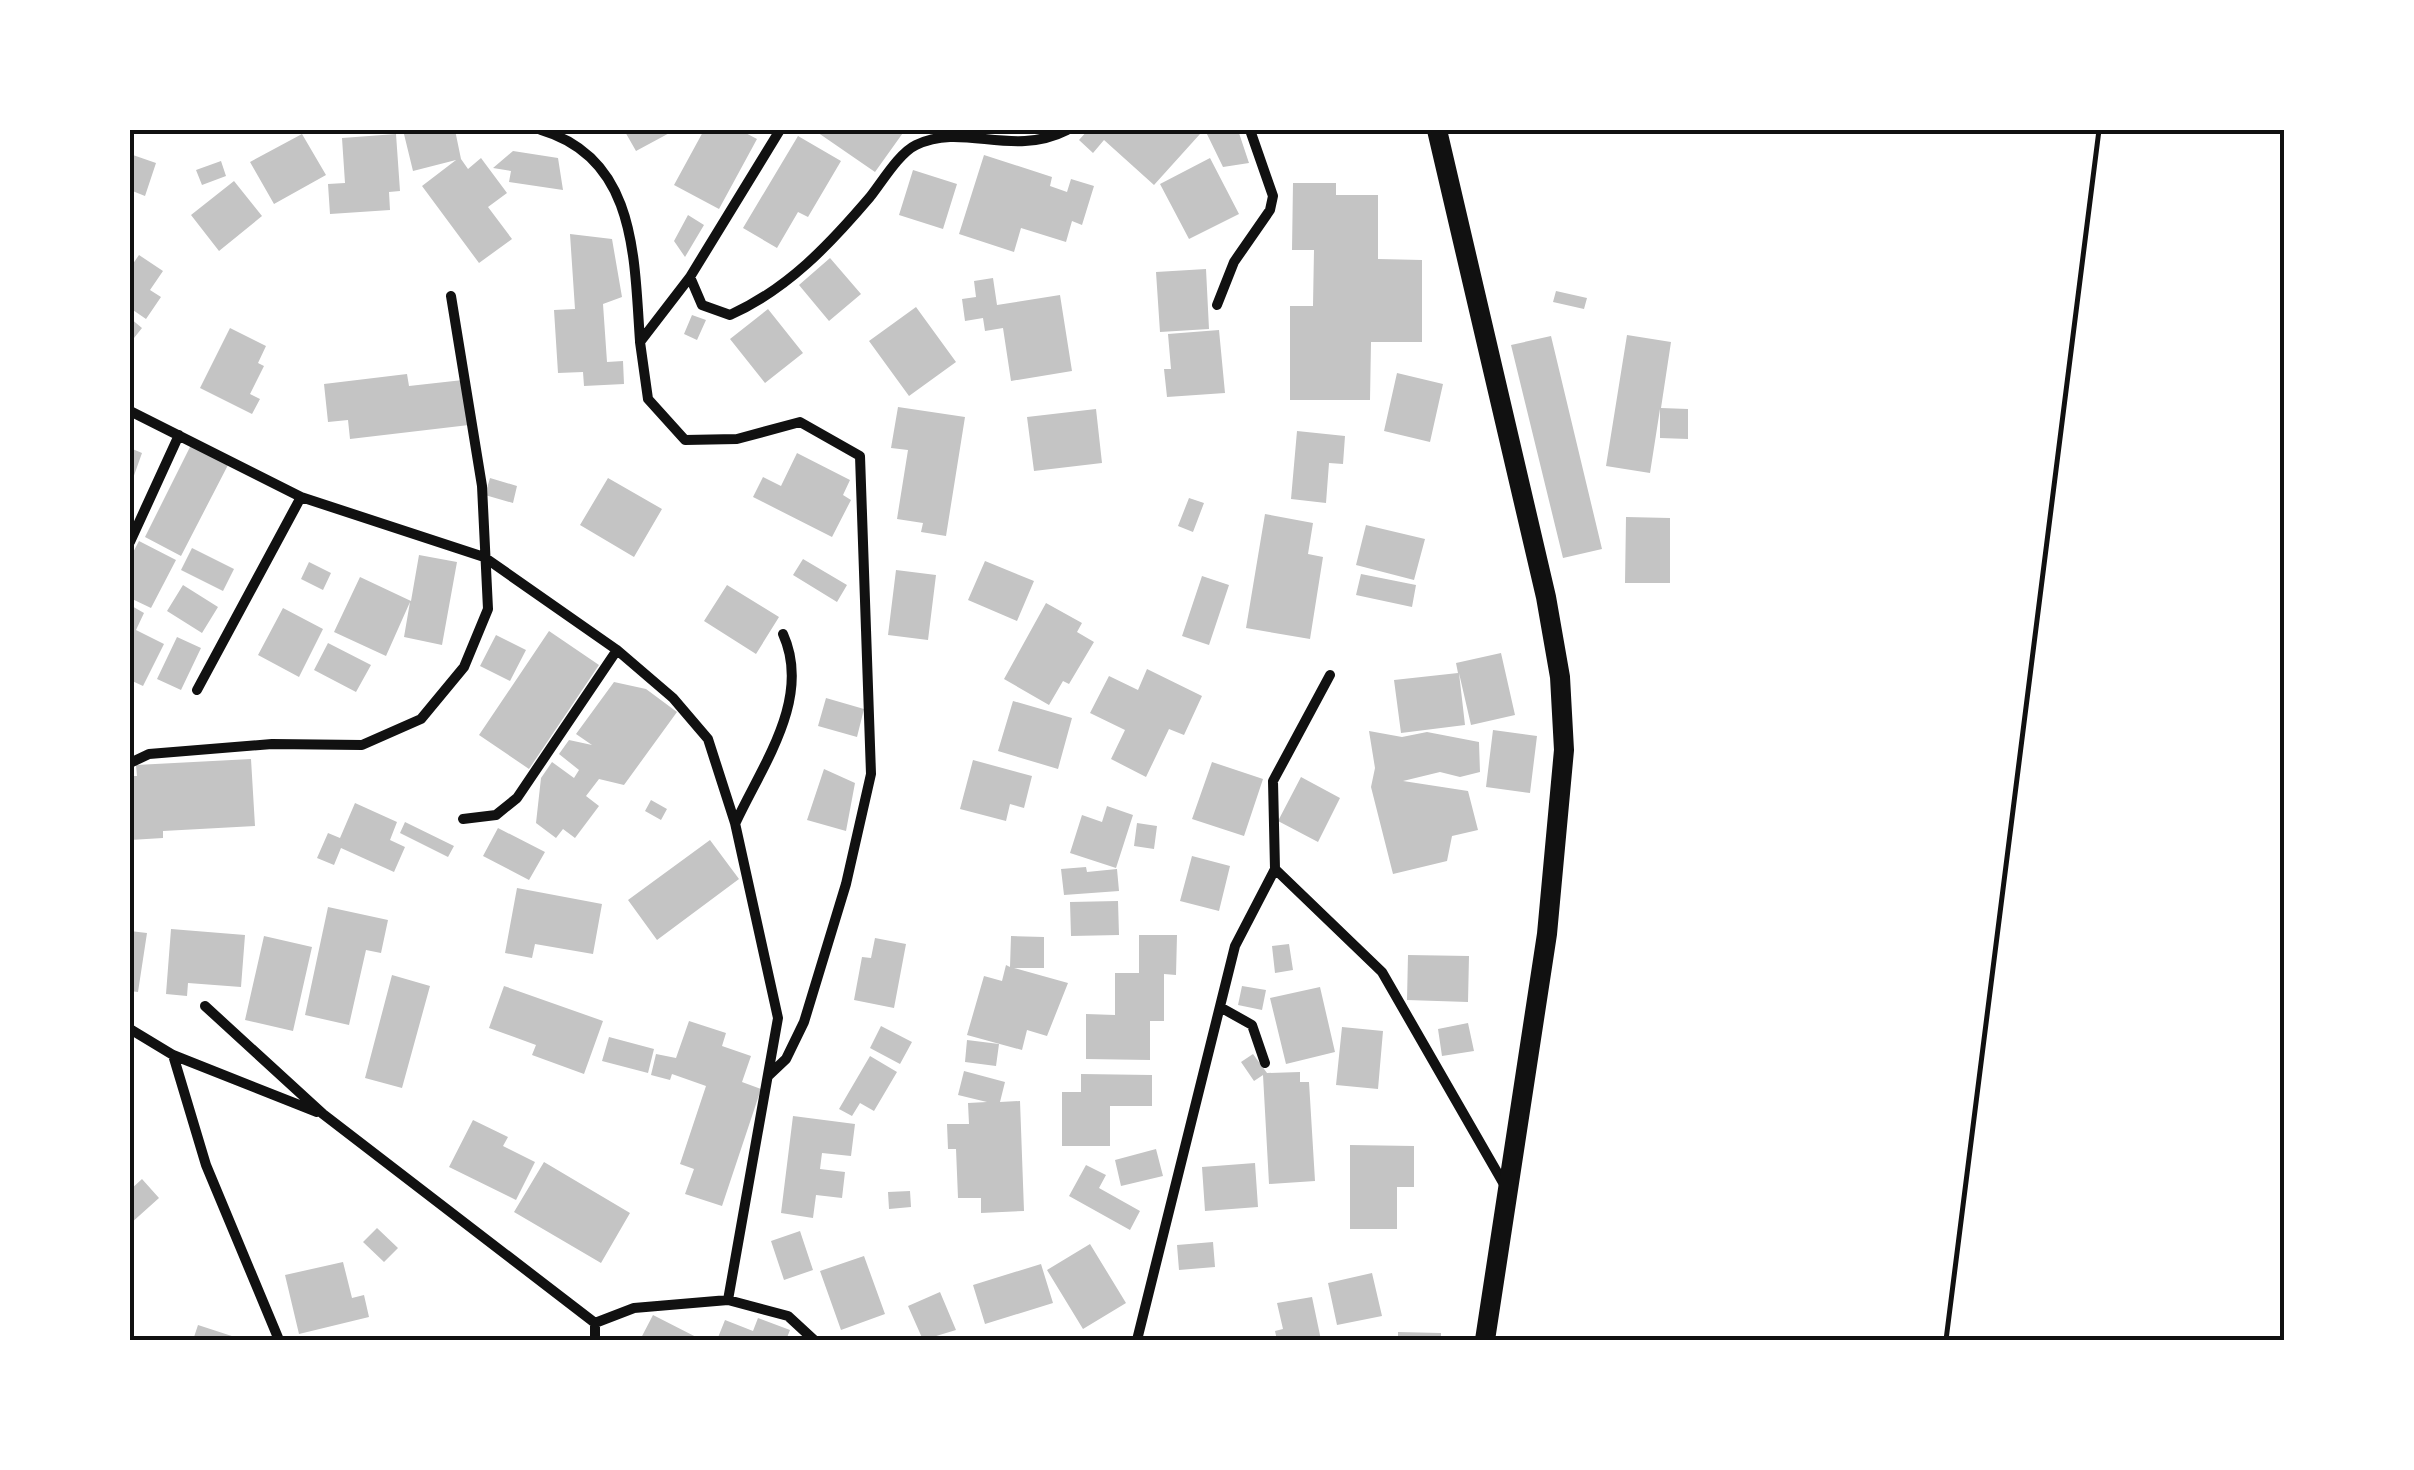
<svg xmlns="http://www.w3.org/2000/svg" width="2414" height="1470" font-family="Helvetica,sans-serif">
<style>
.building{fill:#c4c4c4}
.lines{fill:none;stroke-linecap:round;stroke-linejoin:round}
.path{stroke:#111;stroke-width:5}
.minor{stroke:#111;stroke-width:10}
.primary{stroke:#111;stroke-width:20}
.neatline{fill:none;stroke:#111;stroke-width:4}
</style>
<rect width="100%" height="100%" fill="#fff"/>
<path class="building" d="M403 130H455L461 159 468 169 481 158 507 193 488 207 512 239 479 263 422 186 456 160 413 171Z
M624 130H675L636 151Z
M704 130H740L757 139 719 209 674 185Z
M814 130H905L875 172Z
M1088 130H1195L1200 134 1154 185 1104 140 1093 153 1079 140Z
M1205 130H1238L1249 163 1223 167Z
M302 134 326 175 274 204 250 162Z
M396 134 400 191 389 192 390 210 330 214 328 184 345 183 342 138Z
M798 136 841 161 808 217 798 212 777 248 743 228Z
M513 151 558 158 563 190 509 182 511 171 493 168Z
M130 154 156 163 145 196 130 190Z
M984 155 1052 177 1050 186 1067 192 1071 179 1094 186 1082 225 1072 221 1066 242 1021 228 1014 252 959 234Z
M1210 158 1239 214 1189 239 1160 184Z
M221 161 226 176 202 185 196 170Z
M913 170 957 184 943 229 899 215Z
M234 181 262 216 219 251 191 215Z
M1293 183H1336V195H1378V259L1422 260V342H1371L1370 400H1290V306H1313L1314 250H1292Z
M688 215 704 225 685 257 674 241Z
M570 234 612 239 622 297 603 304 607 362 623 361 624 384 584 386 583 372 558 373 554 310 575 309Z
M139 255 163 271 150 290 161 297 146 319 130 308V268Z
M830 258 861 294 829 321 799 285Z
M1206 269 1209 329 1160 332 1156 272Z
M993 278 997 305 1060 295 1072 371 1011 381 1003 328 985 331 983 318 965 321 962 299 976 297 974 281Z
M1556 291 1587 298 1584 309 1553 302Z
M916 307 956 362 909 396 869 341Z
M768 309 803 353 765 383 730 339Z
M692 315 706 320 697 340 684 334Z
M130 318 142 328 130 343Z
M230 328 266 346 258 363 264 366 250 394 260 399 252 414 200 388Z
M1219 330 1225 393 1167 397 1164 369H1171L1168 334Z
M1627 335 1671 342 1661 408 1688 409V439L1660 438V409L1650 473 1606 466Z
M1551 336 1602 549 1563 558 1511 345Z
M1397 373 1443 384 1430 442 1384 431Z
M407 374 409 386 463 380 469 425 350 439 348 420 328 422 324 384Z
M898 407 965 417 946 536 921 532 923 523 897 519 908 450 891 448Z
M1096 409 1102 463 1034 471 1027 417Z
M1297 431 1345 436 1343 464 1329 463 1326 503 1291 499Z
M191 445 228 465 181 556 145 537Z
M130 448 142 453 131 484H130Z
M797 453 850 480 843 495 851 500 832 537 753 497 763 477 781 486Z
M490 478 517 486 513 503 485 495Z
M608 478 662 509 634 557 580 525Z
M1189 498 1204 503 1193 532 1178 526Z
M1265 514 1313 523 1308 554 1323 557 1310 639 1246 628Z
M1626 517 1670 518V583H1625Z
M1366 525 1425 539 1414 580 1356 565Z
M139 541 176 560 151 608 130 598V558Z
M192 548 234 569 223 591 181 570Z
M419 555 457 562 442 645 404 637 410 602 386 656 334 632 360 577 411 601Z
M803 559 847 585 837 602 793 575Z
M985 561 1034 581 1017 621 968 600Z
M309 562 331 573 323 590 301 579Z
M896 570 936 575 928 640 888 635Z
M1361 574 1416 585 1412 607 1356 595Z
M1202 576 1229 585 1209 645 1182 636Z
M183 585 218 607 202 633 167 611Z
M727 585 779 617 756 654 704 621Z
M1046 603 1082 623 1077 632 1094 642 1069 684 1063 681 1049 705 1004 679Z
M130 605 144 613 136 630 164 644 143 686 130 680Z
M283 608 323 629 299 677 258 655Z
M549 631 599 665 529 769 479 735Z
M496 635 526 650 510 681 480 666Z
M177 637 201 648 181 690 157 679Z
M328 643 371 665 356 692 314 670Z
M1501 653 1515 715 1471 725 1459 673 1465 725 1401 733 1394 680 1458 673 1456 663Z
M1147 669 1202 696 1184 735 1169 729 1146 777 1111 759 1125 730 1090 713 1109 676 1138 690Z
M614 682 646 689 677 712 624 785 599 779 586 796 599 806 575 838 563 829 556 838 536 823 541 778 552 762 574 778 579 770 559 754 569 740 592 745 576 734Z
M826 698 864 709 857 737 818 726Z
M1013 701 1072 718 1058 769 998 751Z
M1493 730 1537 736 1530 793 1486 787Z
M1369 731 1402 737 1427 732 1479 742 1480 772 1460 777 1440 772 1403 781 1468 791 1478 830 1452 836 1447 861 1393 874 1371 787 1375 768Z
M251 759 255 826 163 831V838L130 840V776H137L136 765Z
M973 760 1032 776 1024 808 1010 804 1006 821 960 809Z
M1212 762 1263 779 1244 836 1192 819Z
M824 769 855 783 846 831 807 820Z
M1301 777 1340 798 1318 842 1278 821Z
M651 800 667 809 661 820 645 811Z
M355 803 397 822 390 840 405 847 394 872 341 848 334 865 317 858 328 833 340 838Z
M1107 806 1133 815 1116 868 1070 853 1082 815 1102 822Z
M405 822 454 846 448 857 400 833Z
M1137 823 1157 826 1154 849 1134 846Z
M498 828 545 852 529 880 483 856Z
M710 840 739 879 657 940 628 900Z
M1192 856 1230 866 1219 911 1180 901Z
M1086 867 1087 872 1117 869 1119 891 1064 895 1061 869Z
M517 888 602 904 593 954 535 944 532 958 505 953Z
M1118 901 1119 935 1071 936 1070 902Z
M328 907 388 920 381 953 366 950 349 1025 305 1015Z
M171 929 245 935 241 987 188 983 187 996 166 994Z
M130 931 147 933 138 992 130 991Z
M1139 935H1177L1176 975 1164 974V1021H1150V1060L1086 1059V1014L1115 1015V973H1139Z
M264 936 312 947 293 1031 245 1020Z
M1011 936 1044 937V968H1014L1068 983 1047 1036 1027 1030 1022 1050 967 1035 984 976 1002 981 1006 965 1010 967Z
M875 938 906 944 894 1008 854 1000 862 957 871 958Z
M1289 944 1293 970 1275 973 1272 946Z
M1408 955 1469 956 1468 1002 1407 1000Z
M392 975 430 986 402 1088 365 1078Z
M504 986 603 1021 584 1074 532 1055 536 1045 489 1028Z
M1242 986 1266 990 1262 1010 1238 1005Z
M1320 987 1335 1052 1286 1064 1270 998Z
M689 1021 726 1033 722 1046 751 1056 742 1082 761 1089 722 1206 685 1194 694 1169 680 1164 706 1086 672 1074 670 1080 651 1075 656 1054 676 1058Z
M1468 1023 1474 1051 1442 1056 1438 1029Z
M881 1026 912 1042 900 1064 870 1048Z
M1342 1027 1383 1031 1378 1089 1336 1085Z
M609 1037 654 1049 648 1073 602 1061Z
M967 1040 999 1044 996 1066 965 1062Z
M1253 1054 1267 1073 1300 1072V1082H1309L1315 1181 1269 1184 1263 1075 1254 1081 1241 1062Z
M870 1056 897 1072 874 1111 860 1103 852 1116 839 1109Z
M964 1071 1005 1082 1000 1102 1020 1101 1024 1211 981 1213V1198H958L956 1149H948L947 1124H969L968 1103 987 1102 958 1095Z
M1081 1074 1152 1075V1106H1110V1146H1062V1092H1081Z
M793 1116 855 1124 851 1156 822 1153 820 1169 845 1172 842 1198 816 1195 813 1218 781 1213Z
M473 1120 508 1137 503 1146 535 1162 516 1200 449 1167Z
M1350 1145 1414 1146V1187H1397V1229H1350Z
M1156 1149 1163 1176 1121 1186 1115 1160Z
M544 1162 630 1213 601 1263 514 1212Z
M1255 1163 1258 1207 1205 1211 1202 1167Z
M1086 1165 1106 1175 1099 1188 1140 1211 1130 1230 1069 1196Z
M142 1179 159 1198 130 1224V1190Z
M910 1191 911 1207 889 1209 888 1192Z
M377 1228 398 1248 384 1262 363 1242Z
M800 1231 813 1270 784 1280 771 1241Z
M1213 1242 1215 1267 1179 1270 1177 1245Z
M1090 1244 1126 1303 1083 1329 1047 1270Z
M864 1256 885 1314 841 1330 820 1271Z
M343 1262 352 1298 364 1295 369 1317 299 1334 285 1275Z
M1041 1264 1053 1303 985 1324 973 1285Z
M1372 1273 1382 1316 1337 1325 1328 1283Z
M940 1292 956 1330 923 1340 908 1306Z
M1312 1297 1321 1340H1277L1275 1331 1283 1329 1277 1303Z
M653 1315 702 1340H640Z
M758 1318 790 1330 786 1340H717L725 1320 753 1331Z
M198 1325 241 1339V1340H193Z
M1398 1332 1441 1333V1340H1398Z"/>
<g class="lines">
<path class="path" d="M1946 1340 2099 130"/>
<path class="minor" d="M541 130C637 158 634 258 640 341
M690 277 702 305 730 315C788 289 830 244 870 197 882 182 899 153 916 145 963 122 1012 158 1067 130
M1217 305 1234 262 1270 210 1273 196 1250 130
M130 411 301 497 484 557 617 650 673 698 708 739 735 823 778 1018 728 1300 634 1308 595 1323
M130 542 179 435
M1330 675 1273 781 1275 869 1382 972 1505 1186
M197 690 301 497
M130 763 149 754 272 744 362 745 421 719 464 667 488 609 482 486 451 296
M463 819 496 815 517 798 617 650
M736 822C763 764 812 698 783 634
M205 1006 323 1114 595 1323V1340
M1220 1007 1252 1025 1265 1063
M130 1029 173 1055 317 1112
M173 1055 206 1165 279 1340
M768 1076 786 1059 804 1022 846 884 871 774 860 456 800 422 737 439 685 440 648 399 640 342 690 277 780 130
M728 1300 788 1316 814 1340
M1137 1340 1235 946 1275 869"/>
<path class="primary" d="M1437 130 1546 597 1560 677 1564 750 1547 934 1485 1340"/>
</g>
<rect width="2414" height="1470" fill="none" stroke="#ffffff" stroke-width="265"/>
<rect x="132" y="132" width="2150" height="1206" class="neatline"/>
</svg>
